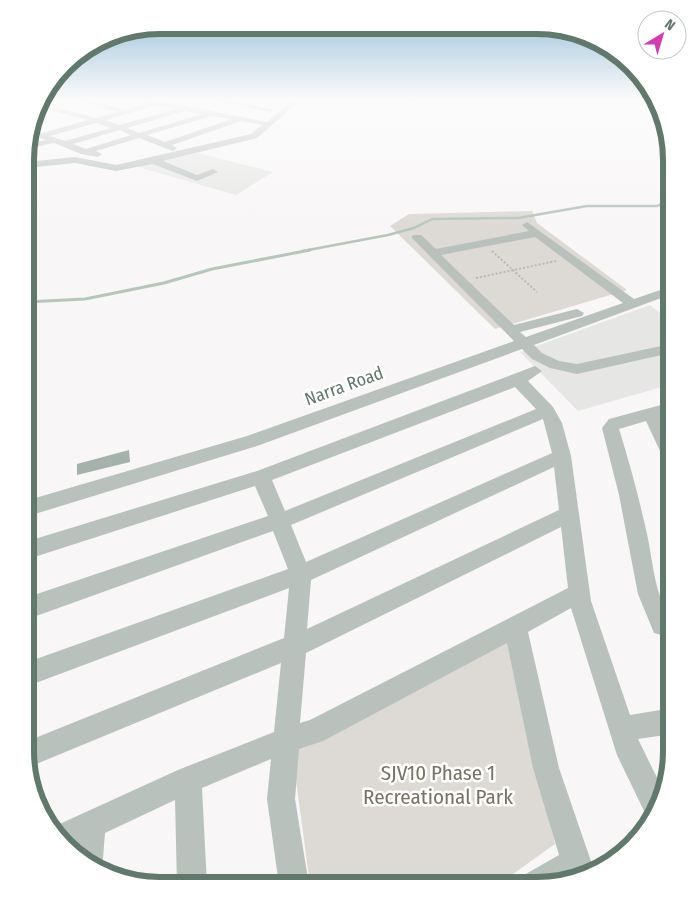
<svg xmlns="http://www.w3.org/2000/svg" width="697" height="911" font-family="'Fira Sans Condensed',sans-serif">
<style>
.built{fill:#e6e6e5}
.green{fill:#dddad6}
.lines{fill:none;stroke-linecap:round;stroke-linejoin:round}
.stream-far1{stroke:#b7c6bb;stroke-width:2.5}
.stream{stroke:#b7c6bb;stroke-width:3}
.building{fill:#a5b2ab}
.path{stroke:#b4bbb7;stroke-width:2;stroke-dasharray:2 2;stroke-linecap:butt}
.minor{fill:#b9c1bd;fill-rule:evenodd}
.labels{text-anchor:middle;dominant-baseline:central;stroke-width:5;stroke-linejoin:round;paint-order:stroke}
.street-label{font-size:18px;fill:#61786c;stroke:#fff}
.near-park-label{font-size:21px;fill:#777364;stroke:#fff}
.rim{fill:none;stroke:#61786c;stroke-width:6}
</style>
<rect width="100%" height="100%" fill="#f8f6f6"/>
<path class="built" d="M198 153 273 172 236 195 138 167Z
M650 305 672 323V384L578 411 520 352Z"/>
<path class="green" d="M532 211 537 223 627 290 495 329 390 226 409 214Z
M507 634 555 844 496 886 310 885 292 750Z"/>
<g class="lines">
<path class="stream-far1" d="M303 251 388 235 414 228 432 219 518 218 587 206H657L672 200"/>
<path class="stream" d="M26 302 85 299 164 283 212 269 310 250"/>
</g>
<path class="building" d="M129 450 130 462 77 475V464Z"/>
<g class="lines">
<path class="path" d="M492 251 537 292
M476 278 556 261"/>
<path class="minor" d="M74 99H86L125 110 149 103 134 99H150L267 122 294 99H302L257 138 163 161 197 175 213 169 218 172 197 181 153 164 116 171 75 163 26 168V162L75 157 116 165 251 134 262 125 241 121 172 145 177 148 173 151 139 138 96 151 102 154 98 157 81 154 54 143 26 149V144L46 140 29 133 31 129 42 133 88 120 38 107 39 103 96 118 117 112ZM158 105 176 109 119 125 105 120ZM185 111 203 114 139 133 127 128ZM212 116 232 119 165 142 147 135ZM96 123 111 128 65 141 50 136ZM119 130 131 135 86 149 73 144Z
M210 99H225L274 110 270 112Z
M406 99H416L417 101 414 103Z
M527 222 634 299 672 286V294L534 345 542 353 559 361 577 364 661 346 668 351 666 354 577 374 550 368 532 359 522 349 257 446 25 517V501L247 436 514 341 411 237 413 235H421L436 249 529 231 522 225ZM535 237 623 303 526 337 520 332 582 316 584 313 577 309 514 325 441 255Z
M535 366 542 371 528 381 553 407 562 423 571 456 591 601 630 715 672 708V734L638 739 662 788 652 817 646 815 617 755 571 608 528 632 559 768 595 873 538 886H520L524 875 559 855 533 768 507 643 323 741 299 749 295 799 309 885H279L267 799 271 759 202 788 207 885H177L175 800 105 833 102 870 85 863 75 852V847L72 848 53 827 178 770 274 732 281 663 29 767 25 742 284 638 289 588 25 687V663L288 569 273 531 25 620V598L268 516 255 486 25 560V542L257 471ZM515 387 536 409 285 511 272 480ZM543 419 552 453 306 562 291 525ZM554 467 559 510 307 629 311 580ZM561 527 568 588 310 720 300 723 306 653Z
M672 402V414L660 417 672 440V466L666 464 646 421 619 429C630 464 639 498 647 534 653 561 654 591 669 615L672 616V638L654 633 638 594 619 495 602 428 609 419Z"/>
</g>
<linearGradient id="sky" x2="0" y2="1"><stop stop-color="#94bbd6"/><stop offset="0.44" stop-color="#fcfbfb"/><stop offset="1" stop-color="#fcfbfb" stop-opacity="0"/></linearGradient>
<rect width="697" height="227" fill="url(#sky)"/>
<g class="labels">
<g class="street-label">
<text transform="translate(344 386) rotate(-20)">Narra Road</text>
</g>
<g class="near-park-label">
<text x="438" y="773">SJV10 Phase 1<tspan x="438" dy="24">Recreational Park</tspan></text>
</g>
</g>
<path d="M0 0H697V911H0ZM160 34H537A126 126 0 0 1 663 160V751A126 126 0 0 1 537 877H160A126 126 0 0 1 34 751V160A126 126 0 0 1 160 34Z" fill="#fff" fill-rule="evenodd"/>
<path class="rim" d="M160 34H537A126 126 0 0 1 663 160V751A126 126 0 0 1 537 877H160A126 126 0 0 1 34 751V160A126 126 0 0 1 160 34Z"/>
<g transform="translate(662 35) rotate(38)"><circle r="24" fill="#ffffff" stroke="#c0c9c4"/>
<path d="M0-4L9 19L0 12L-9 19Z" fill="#d43bae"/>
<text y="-8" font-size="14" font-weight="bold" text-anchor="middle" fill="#61786c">N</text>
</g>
</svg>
